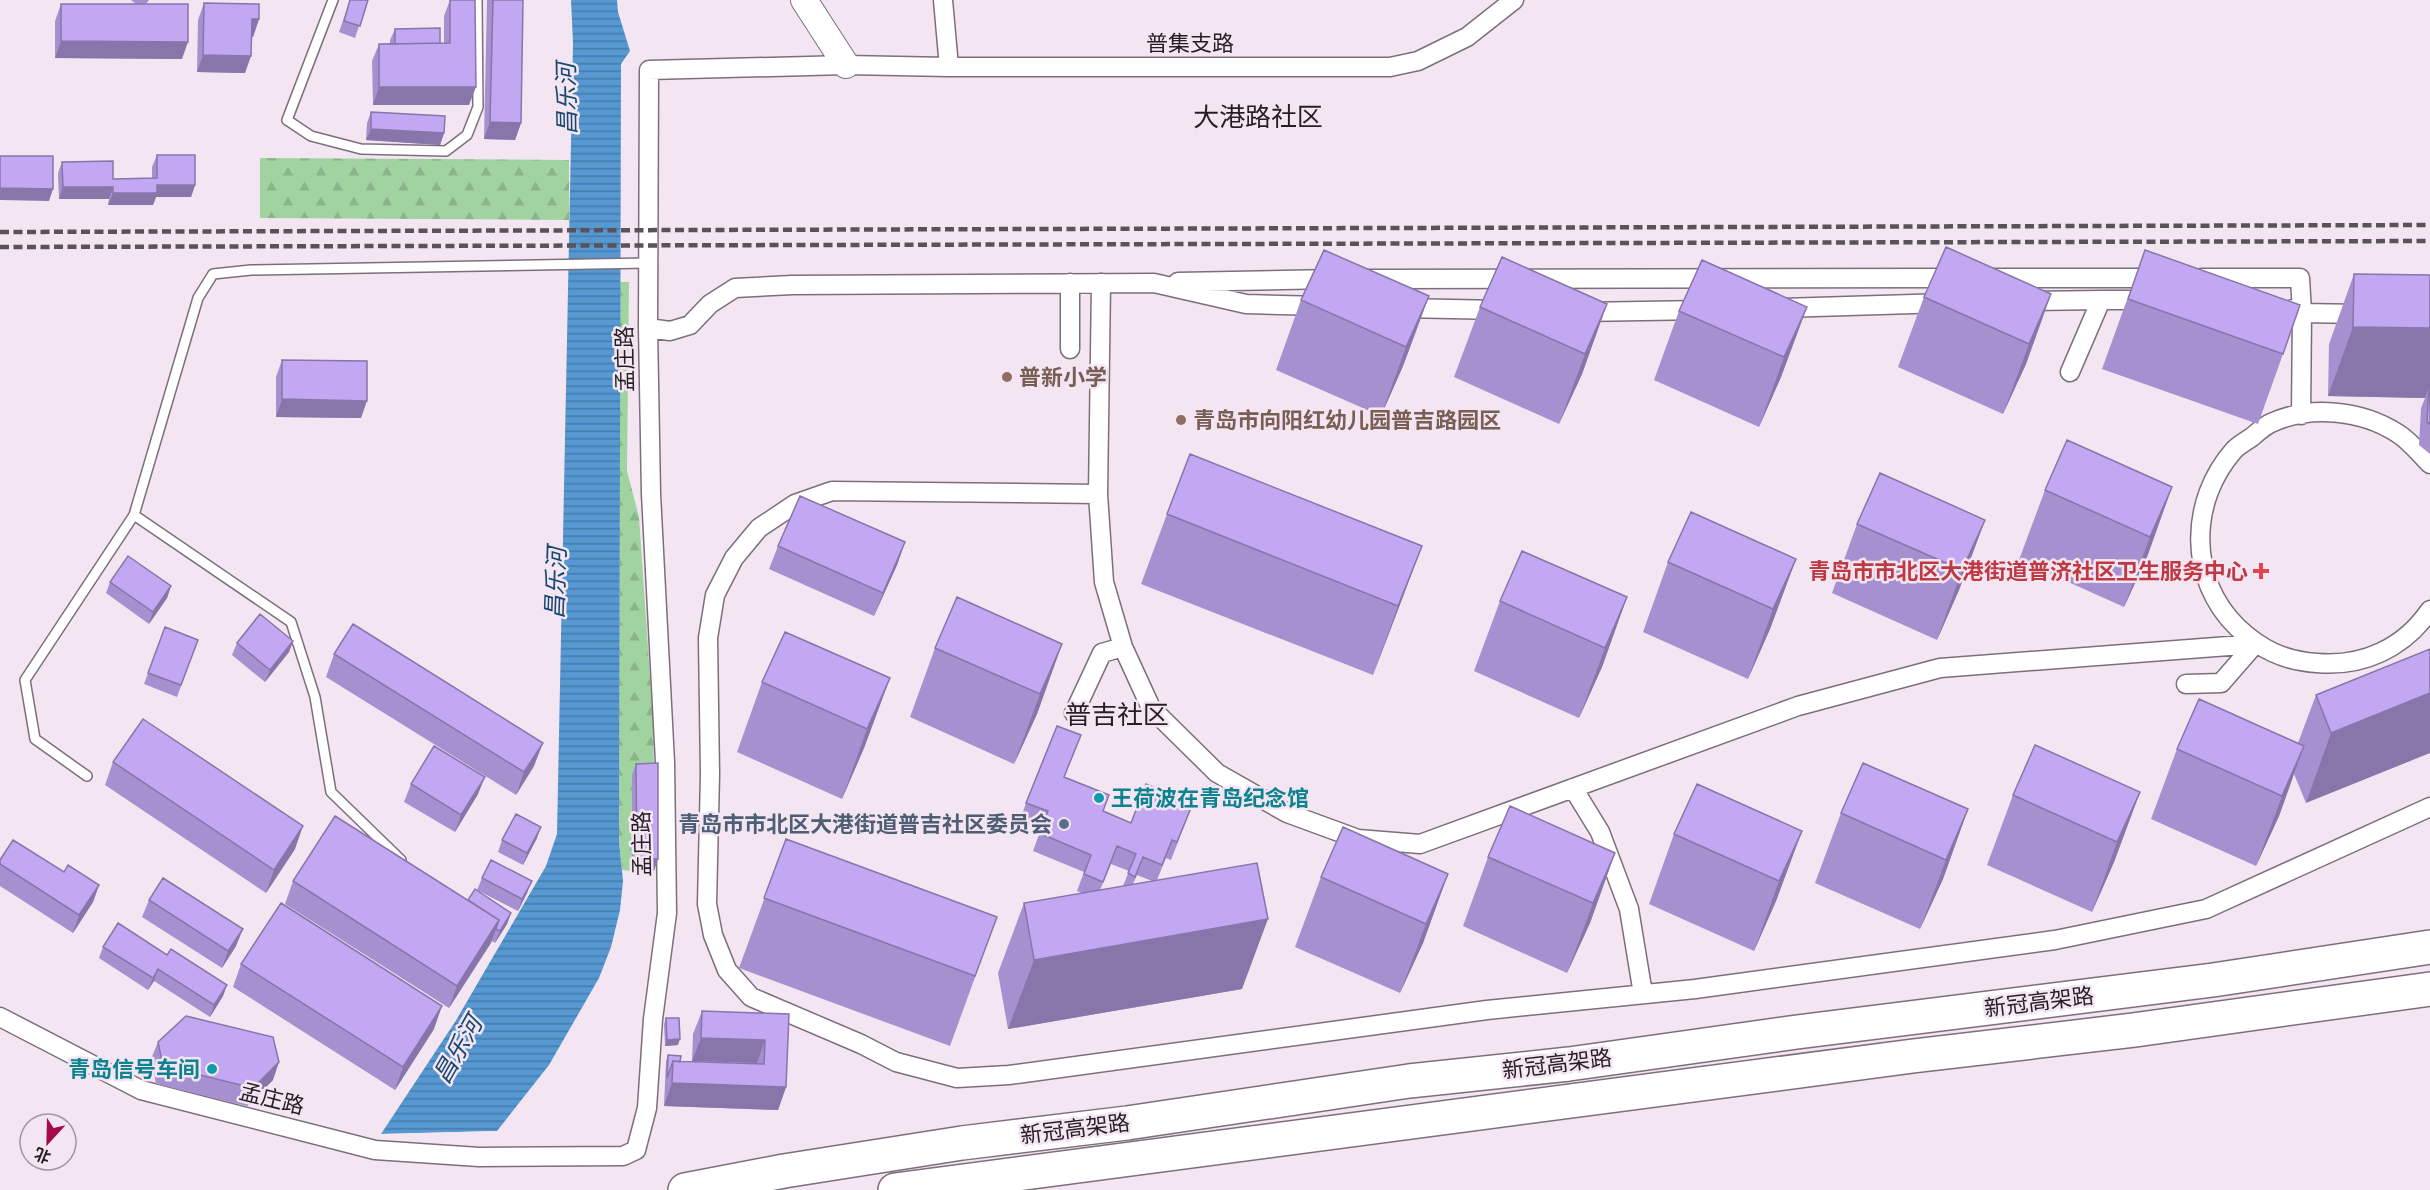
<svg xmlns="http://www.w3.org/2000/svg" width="2430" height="1190" font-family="Signika,'Noto Sans SC',sans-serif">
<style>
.forest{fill:url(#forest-firs)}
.water{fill:url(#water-rules)}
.pier{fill:#f4e5f2}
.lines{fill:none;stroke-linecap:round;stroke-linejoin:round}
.lane-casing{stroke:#7c6f7b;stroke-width:12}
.street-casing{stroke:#7c6f7b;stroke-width:21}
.secondary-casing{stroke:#7c6f7b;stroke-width:28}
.highway-casing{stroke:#7c6f7b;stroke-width:36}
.lane{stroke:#fff;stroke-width:9}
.street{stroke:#fff;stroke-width:18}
.secondary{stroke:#fff;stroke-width:26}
.highway{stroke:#fff;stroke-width:33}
.rail{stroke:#5a5259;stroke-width:4.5;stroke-dasharray:9 4.5;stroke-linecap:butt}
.wall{fill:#a790d0;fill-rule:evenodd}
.shaded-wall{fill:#8875a9}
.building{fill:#c2a7f2;stroke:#8875a9;stroke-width:1.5}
.education-dot{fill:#8d6e63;stroke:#f4e5f2;stroke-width:2}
.health-dot{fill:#e0444e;stroke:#f4e5f2;stroke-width:2}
.culture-dot{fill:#0f9aa8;stroke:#f4e5f2;stroke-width:2}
.service-dot{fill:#5c6f8a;stroke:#f4e5f2;stroke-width:2}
.labels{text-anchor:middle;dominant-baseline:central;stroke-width:5;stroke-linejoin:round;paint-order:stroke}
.street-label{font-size:22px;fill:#251f24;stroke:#f4e5f2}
.education-label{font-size:22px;font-weight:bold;fill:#785e54;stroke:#f4e5f2;text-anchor:start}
.health-label{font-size:22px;font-weight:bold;fill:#be3a42;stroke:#f4e5f2;text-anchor:end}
.culture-label{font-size:22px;font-weight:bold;fill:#0d838f;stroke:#f4e5f2;text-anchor:start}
.service-label{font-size:22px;font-weight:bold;fill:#4e5e75;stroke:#f4e5f2;text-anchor:end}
.water-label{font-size:24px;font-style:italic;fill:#18486f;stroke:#f4e5f2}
.quarter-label{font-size:26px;fill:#251f24;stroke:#f4e5f2}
</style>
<defs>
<pattern id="forest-firs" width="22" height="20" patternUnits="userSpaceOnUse" patternTransform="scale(1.5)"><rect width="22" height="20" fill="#a0d3a0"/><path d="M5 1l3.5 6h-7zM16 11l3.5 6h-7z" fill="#8ab58a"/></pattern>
<pattern id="water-rules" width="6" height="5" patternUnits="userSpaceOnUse" patternTransform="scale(1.5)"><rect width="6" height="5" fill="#5698d1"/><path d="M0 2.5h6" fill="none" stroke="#477ba9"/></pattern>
</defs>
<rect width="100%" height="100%" fill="#f4e5f2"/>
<path class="forest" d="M260 158 569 160V220L260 218Z
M620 282H629L627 471 639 517 653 720 654 775 632 776V871L622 870 619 842Z"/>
<path class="water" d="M571 0H617L618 12 630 51 621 64 619 842 623 881 620 910 611 947 599 978 549 1065 497 1131 381 1134 455 1022 546 866 557 834 573 43Z"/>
<path class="pier" d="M497 1131 496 1134 379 1136 381 1134Z"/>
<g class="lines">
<g class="lane-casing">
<path id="lane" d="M333 0 287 120 311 136 361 149 446 151 467 135 478 107 477 0
M134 515 291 622 315 697 331 792 401 860
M87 776 35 739 25 680 134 515 198 298 213 274 251 270 648 263"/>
</g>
<g class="street-casing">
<path id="street" d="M943 0 949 67
M1991 278H2159
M2201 278H2300L2302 313 2362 314
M1367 279 1955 278
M1178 282 1334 279
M1070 283V349
M1101 283 1098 494 1104 582 1123 647 1151 708 1217 773 1287 813 1358 839 1420 844 1798 706 1940 668 2255 644
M2025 301 2101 300
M1401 308 1502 310
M1782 308 1946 303
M2293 309 2302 313 2301 415
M1581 312 1703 310
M648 328 670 331 690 325 710 304 735 288 792 285 1154 283 1246 304 1322 306
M2070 372 2101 300H2151
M2430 464C2420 454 2409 440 2397 433 2361 410 2310 405 2271 423 2264 426 2258 432 2252 437 2246 441 2239 445 2234 450 2189 501 2188 579 2237 627 2260 649 2284 661 2317 663 2363 667 2404 648 2430 610
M1098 494 832 491 795 504 759 528 734 558 715 595 708 638 710 774 707 904 713 935 727 970 751 997 861 1044 896 1062 957 1078 1009 1075 1487 1010 1695 989 2055 940 2206 909 2430 807
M2186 684 2221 683 2255 644
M1074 713 1102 653 1123 647
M1573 788 1600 832 1629 909 1643 994
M0 1017 141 1090 375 1150 479 1157 623 1156 636 1150 647 1108 653 1019 667 913 665 762 651 494 648 328 649 70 846 65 949 67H1390L1418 61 1467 37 1514 0"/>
</g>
<g class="secondary-casing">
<path id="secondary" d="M804 0 846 65"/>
</g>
<g class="highway-casing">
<path id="highway" d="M685 1190 784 1171 962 1143 1127 1123 1409 1081 1569 1064 1797 1032 2213 980 2430 947
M895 1190 1913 1056 2134 1030 2430 989"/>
</g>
<use href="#lane" class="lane"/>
<use href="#street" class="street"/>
<use href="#secondary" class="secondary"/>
<use href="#highway" class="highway"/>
<path class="rail" d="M0 232 2430 225
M0 247 2430 241"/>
</g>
<path class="wall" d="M131 0H149L146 4 182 59 55 58V21L61 4H136Z
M350 0H368L355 38 339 32Z
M450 0 469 105H373L372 61 379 44H390V40L395 29 440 43H444V16Z
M487 0H523L521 123 515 140 484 139Z
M204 3 259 19 253 37H251L245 73 197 72 198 20Z
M371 112 444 133 440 145 366 140 367 123Z
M157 155 195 185 191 197H156L153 205H108L109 199H59L58 173 62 162 113 179 152 178V167Z
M2145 250 2283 354 2258 424 2102 369Z
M2354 274 2430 275V454L2419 445 2421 408 2425 398 2328 396 2329 344Z
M2051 294 2026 364 2003 414 1898 367 1924 297Z
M1429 296 1403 366 1381 416 1276 370 1301 300Z
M1607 304 1582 374 1559 424 1454 377 1480 307Z
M1807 307 1781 377 1759 427 1654 380 1679 311Z
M282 360 361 418 276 417V377Z
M2172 487 2147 557 2124 607 2019 560 2045 490Z
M1167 514 1422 546 1396 615 1373 675 1141 584Z
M1985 520 1959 590 1937 640 1832 593 1857 524Z
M905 542 897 565 874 616 769 569 778 546Z
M1796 559 1770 629 1748 679 1643 632 1668 562Z
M110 582 171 586 167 598 149 624 106 593Z
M1627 597 1602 667 1579 718 1474 671 1500 601Z
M165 627 198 640 177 697 144 684Z
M293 641 289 652 265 682 232 655 237 643Z
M1062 644 1037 714 1014 764 910 717 935 648Z
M2430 649 2306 803 2294 774 2279 816 2256 866 2151 819 2177 749 2298 743 2316 695Z
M334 654 534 766 516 795 326 677Z
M890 678 864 748 842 799 737 752 762 682Z
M1081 735 1064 777 1103 812 1131 823 1193 803 1171 860 1166 858 1157 880 1242 989 1008 1029 998 973 1024 903 1082 893 1077 891 1084 872 1033 851 1041 829 1020 820 1026 803ZM1111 864 1129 871 1123 886 1100 890ZM1137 875 1152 881 1133 884Z
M113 762 295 849 266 893 105 785Z
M636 764 654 871H632V775Z
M411 784 478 794 455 832 404 802Z
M2140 792 2114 862 2092 912 1987 865 2013 795Z
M1968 809 1943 879 1920 929 1815 883 1841 813Z
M1802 831 1776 901 1754 951 1649 904 1674 834Z
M537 838 523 865 498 852 502 840Z
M786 839 997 917 950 1046 739 968Z
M1615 853 1590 923 1567 973 1463 926 1488 857Z
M0 860 64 872 99 885 93 902 73 933 0 886Z
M1448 874 1423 943 1400 993 1295 947 1321 877Z
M482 878 527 893 518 911 477 890Z
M293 881 468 900 511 913 507 924 495 943 492 941 449 1008 285 904Z
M149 900 236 946 222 968 142 917Z
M103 947 167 955 227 985 223 996 210 1017 154 981 148 990 99 958Z
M241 964 434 1029 395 1090 233 987Z
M702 1011 789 1014 786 1087 778 1110 664 1106 666 1061 668 1055 680 1062 757 1064V1063L692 1061 693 1034Z
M666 1018 678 1045 665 1046 664 1024Z
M158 1042 273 1080 247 1106 156 1084 151 1059Z"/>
<path class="shaded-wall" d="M252 19H259L253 37 245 36Z
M61 41 188 42 182 59 55 58Z
M203 55 251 56 245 73 197 72Z
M379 87H476L469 105H373Z
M490 122 521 123 515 140 484 139Z
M371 129 444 133 440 145 366 140Z
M157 185H195L191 197H156L153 205H108L113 193Z
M63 187H113L109 199H59Z
M0 188 53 189 49 201 0 200Z
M2051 294 2026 364 2003 414 2029 344Z
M1429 296 1403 366 1381 416 1406 347Z
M1607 304 1582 374 1559 424 1585 354Z
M1807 307 1781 377 1759 427 1784 357Z
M2353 327 2430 328V398L2429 385 2425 398 2328 396Z
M282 399 367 401 361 418 276 417Z
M2172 487 2147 557 2124 607 2150 537Z
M1985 520 1959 590 1937 640 1962 570Z
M905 542 897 565 874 616 883 593Z
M1422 546 1396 615 1373 675 1398 606Z
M1796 559 1770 629 1748 679 1773 609Z
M171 586 167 598 149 624 153 612Z
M1627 597 1602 667 1579 718 1605 648Z
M293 641 289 652 265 682 270 670Z
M1062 644 1037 714 1014 764 1040 694Z
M890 678 864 748 842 799 867 729Z
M2430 693V753L2306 803 2331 733Z
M543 743 534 766 516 795 524 772Z
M2304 746 2279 816 2256 866 2282 796Z
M485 777 478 794 455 832 461 815Z
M2140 792 2114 862 2092 912 2117 842Z
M1968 809 1943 879 1920 929 1946 860Z
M303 826 295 849 266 893 274 870Z
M541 827 537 838 523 865 527 853Z
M1802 831 1776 901 1754 951 1779 881Z
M1615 853 1590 923 1567 973 1593 903Z
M637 859H658L654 871H632Z
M1448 874 1423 943 1400 993 1426 924Z
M532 881 527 893 518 911 522 899Z
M99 885 93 902 73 933 79 915Z
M511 913 507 924 495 943 500 931Z
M1268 919 1242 989 1008 1029 1034 960Z
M499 920 491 943 449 1008 457 986Z
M243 929 236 946 222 968 228 951Z
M158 969 154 981 148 990 153 978Z
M227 985 223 996 210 1017 214 1005Z
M442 1006 434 1029 395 1090 403 1067Z
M701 1038 765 1040 757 1063 692 1061Z
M680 1039 678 1045 665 1046 667 1040Z
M279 1062 273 1080 247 1106 253 1088Z
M672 1083 786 1087 778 1110 664 1106Z"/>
<path class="building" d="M350 0H368L360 26 344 21Z
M450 0H475L476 87H379V44L450 43Z
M493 0H523L521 123 490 122Z
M204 3 259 4V19H252L251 56 203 55Z
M61 4H188V42L61 41Z
M440 28V43L395 44V29Z
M371 112 445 116 444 133 371 129Z
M157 155H195V185H157V193H113V187H63L62 162 113 161V179L157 178Z
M0 156H53V189L0 188Z
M1946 247 2051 294 2029 344 1924 297Z
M1324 250 1429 296 1406 347 1301 300Z
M2145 250 2300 305 2283 354 2128 299Z
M1502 257 1607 304 1585 354 1480 307Z
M1702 260 1807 307 1784 357 1679 311Z
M2354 274 2430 275V328L2353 327Z
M282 360 367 361V401L282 399Z
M2429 385H2430V424L2427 422Z
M2067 440 2172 487 2150 537 2045 490Z
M1190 454 1422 546 1398 606 1167 514Z
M1880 473 1985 520 1962 570 1857 524Z
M800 496 905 542 883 593 778 546Z
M1691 512 1796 559 1773 609 1668 562Z
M1522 551 1627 597 1605 648 1500 601Z
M128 556 171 586 153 612 110 582Z
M957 597 1062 644 1040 694 935 648Z
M260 614 293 641 270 670 237 643Z
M353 624 543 743 524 772 334 654Z
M165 627 198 640 181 685 148 673Z
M785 632 890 678 867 729 762 682Z
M2430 649V693L2331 733 2316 695Z
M2199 699 2304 746 2282 796 2177 749Z
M143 719 303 826 274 870 113 762Z
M1057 726 1081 735 1064 777 1109 795 1103 811 1131 823 1146 784 1193 803 1177 842 1172 840 1162 865 1143 857 1135 877 1128 873 1136 854 1117 846 1103 882 1084 874 1091 855 1039 833 1048 811 1026 803Z
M2035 745 2140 792 2117 842 2013 795Z
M434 746 485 777 461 815 411 784Z
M658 763V859H637L636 764Z
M1863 763 1968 809 1946 860 1841 813Z
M1697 784 1802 831 1779 881 1674 834Z
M1510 806 1615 853 1593 903 1488 857Z
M516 814 541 827 527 853 502 840Z
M335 816 499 920 457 986 293 881Z
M1343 827 1448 874 1426 924 1321 877Z
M786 839 997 917 975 976 764 898Z
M13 840 64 872 68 865 99 885 79 915 0 864V860Z
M491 860 532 881 522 899 482 878Z
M1257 863 1268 919 1034 960 1024 903Z
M163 878 243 929 228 951 149 900Z
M475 889 511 913 500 931 496 929 499 920 468 900Z
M281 903 442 1006 403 1067 241 964Z
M118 923 167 955 171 949 227 985 214 1005 158 969 153 978 103 947Z
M702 1011 789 1014 786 1087 672 1083 673 1061 764 1064 765 1040 701 1038Z
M186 1016 273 1037 279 1062 253 1088 163 1066 158 1042Z
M666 1018H679L680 1039 667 1040Z
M668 1055 681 1056 680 1062 673 1061 667 1078Z"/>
<g class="education-dot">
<circle cx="1007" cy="377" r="6"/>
<circle cx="1181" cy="420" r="6"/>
</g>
<path class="health-dot" d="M2258 562h6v6h6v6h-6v6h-6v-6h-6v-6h6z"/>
<g class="culture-dot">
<circle cx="1099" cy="798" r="6"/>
<circle cx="212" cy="1069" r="6"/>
</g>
<circle class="service-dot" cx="1064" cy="824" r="6"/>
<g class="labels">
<g class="street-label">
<text x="1190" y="43">普集支路</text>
<text transform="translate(625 359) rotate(-91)">孟庄路</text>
<text transform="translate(642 844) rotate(-91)">孟庄路</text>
<text transform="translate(2039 1002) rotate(-7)">新冠高架路</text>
<text transform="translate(1557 1064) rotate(-7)">新冠高架路</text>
<text transform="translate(272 1099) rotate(14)">孟庄路</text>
<text transform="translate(1075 1129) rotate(-7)">新冠高架路</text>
</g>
<g class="education-label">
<text x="1019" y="377">普新小学</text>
<text x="1193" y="420">青岛市向阳红幼儿园普吉路园区</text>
</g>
<g class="health-label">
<text x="2248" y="571">青岛市市北区大港街道普济社区卫生服务中心</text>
</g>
<g class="culture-label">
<text x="1111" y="798">王荷波在青岛纪念馆</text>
<text x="200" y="1069" text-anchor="end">青岛信号车间</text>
</g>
<g class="service-label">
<text x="1052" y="824">青岛市市北区大港街道普吉社区委员会</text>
</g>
<g class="water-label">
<text transform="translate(567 99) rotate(-91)">昌乐河</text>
<text transform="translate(556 583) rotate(-88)">昌乐河</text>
<text transform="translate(458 1050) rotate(-60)">昌乐河</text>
</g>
<g class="quarter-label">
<text x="1258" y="118">大港路社区</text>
<text x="1117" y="716">普吉社区</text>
</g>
</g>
<g transform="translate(48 1142) rotate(202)"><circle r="28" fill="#f4e5f2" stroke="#a196a0" stroke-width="1.5"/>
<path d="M0-4.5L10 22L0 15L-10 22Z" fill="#a20a49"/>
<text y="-9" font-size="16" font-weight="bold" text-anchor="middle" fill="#251f24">北</text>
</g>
</svg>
